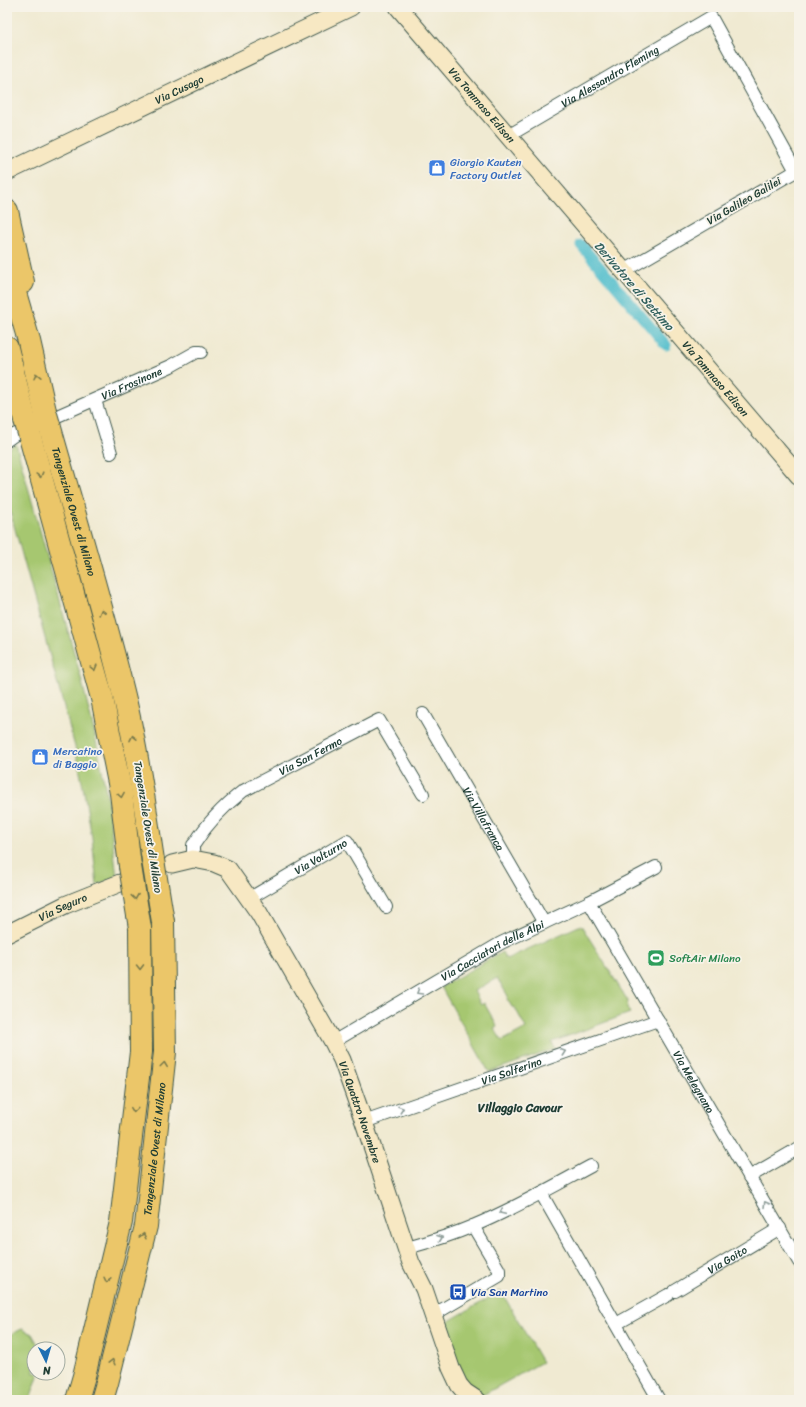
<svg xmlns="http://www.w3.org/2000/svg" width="806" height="1407" font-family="Sriracha,sans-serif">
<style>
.green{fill:#a6c770;stroke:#628252;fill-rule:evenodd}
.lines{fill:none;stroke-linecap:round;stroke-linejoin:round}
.canal{stroke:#51becc;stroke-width:11}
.street-casing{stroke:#3e574c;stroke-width:14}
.secondary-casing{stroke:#3e574c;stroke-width:19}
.highway-casing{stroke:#3e574c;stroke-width:24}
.street{stroke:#fff;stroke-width:12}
.secondary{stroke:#f7e8c3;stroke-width:17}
.highway{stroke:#ebc669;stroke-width:22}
.highway-bridge-casing{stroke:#3e574c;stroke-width:24;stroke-linecap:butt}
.highway-bridge{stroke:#ebc669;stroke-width:22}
.oneway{stroke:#7b7b4c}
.oneway2{stroke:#8f9e9a}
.labels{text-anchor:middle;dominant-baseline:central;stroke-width:3.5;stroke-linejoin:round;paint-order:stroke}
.street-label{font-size:11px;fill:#1f3d34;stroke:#f7f3e8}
.shop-label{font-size:11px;fill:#366cbe;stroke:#f7f3e8;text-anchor:start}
.leisure-label{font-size:11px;fill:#27864d;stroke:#f7f3e8;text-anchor:start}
.transit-label{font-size:11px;fill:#164399;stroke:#f7f3e8;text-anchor:start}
.water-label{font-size:12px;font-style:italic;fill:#2c5d5a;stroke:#f7f3e8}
.neighbourhood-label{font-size:12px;font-weight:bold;fill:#1f3d34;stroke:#f7f3e8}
</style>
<rect width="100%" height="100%" fill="#f7f3e8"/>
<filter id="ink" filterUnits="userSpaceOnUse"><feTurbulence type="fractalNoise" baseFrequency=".025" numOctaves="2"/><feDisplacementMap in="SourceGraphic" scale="8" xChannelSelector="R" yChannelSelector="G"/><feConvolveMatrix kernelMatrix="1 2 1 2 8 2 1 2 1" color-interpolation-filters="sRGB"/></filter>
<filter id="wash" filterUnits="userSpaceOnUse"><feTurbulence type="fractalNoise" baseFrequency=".012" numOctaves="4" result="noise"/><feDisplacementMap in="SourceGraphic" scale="16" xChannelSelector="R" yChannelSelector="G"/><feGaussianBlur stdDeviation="0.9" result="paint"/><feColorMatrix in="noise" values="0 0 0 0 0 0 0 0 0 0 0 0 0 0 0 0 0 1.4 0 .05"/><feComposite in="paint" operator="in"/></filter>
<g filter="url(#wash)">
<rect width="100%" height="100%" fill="#f0ead2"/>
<path class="green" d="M16 444 80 674 94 731 107 796 117 877 97 885 92 838 84 792 75 747 7 500V450Z
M581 925 628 1001 627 1008 630 1013 552 1042 555 1049 489 1072 441 987 502 952 506 959ZM497 978 508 996 507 999 512 1007 515 1008 526 1028 502 1041 494 1028 497 1026 484 1003 481 1005 474 991Z
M501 1291 542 1362 481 1396 466 1384 442 1325Z
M22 1329 32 1334 40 1348 34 1349V1373H39L30 1400H7V1336Z"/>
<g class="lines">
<path class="canal" d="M581 245 666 345"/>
</g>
</g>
<g filter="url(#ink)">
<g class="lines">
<g class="street-casing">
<g id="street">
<path id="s1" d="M508 136 711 17 796 171 624 271"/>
<path d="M95 400 111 453"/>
<path id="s2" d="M7 440 14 435 171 366 196 352H201"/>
<path id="s3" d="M423 714 544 923"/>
<path id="s4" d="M193 859V845L195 843C208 822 224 806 243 791L379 720 423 794"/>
<path id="s5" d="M250 898 347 841 386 907"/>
<path id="s6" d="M589 902 799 1262"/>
<path id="s7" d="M333 1042 501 943 589 902 656 867"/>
<path id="s8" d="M364 1122 658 1020"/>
<path d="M749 1177 799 1148"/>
<path d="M541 1193 659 1400"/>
<path d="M407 1248C429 1242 452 1235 473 1226 514 1209 552 1187 591 1166"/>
<path id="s9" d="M675 1291 780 1228"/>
<path d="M433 1315 499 1276V1270L473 1226"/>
<path d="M616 1324 668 1295"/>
</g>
</g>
<g class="secondary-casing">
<g id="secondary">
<path id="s10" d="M398 7 799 476"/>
<path id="s11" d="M7 172 351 7"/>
<path id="s12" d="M172 864 193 859 214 863 228 869 259 913 333 1042 342 1060 364 1122 411 1263 424 1289 451 1368 459 1385 465 1392 477 1400"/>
<path id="s13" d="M7 934 65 905 120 883"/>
</g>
</g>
<g class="highway-casing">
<g id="highway">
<path d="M7 211 23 282"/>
<path d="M7 265 29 341 45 411"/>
<path d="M7 348 25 420"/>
<path id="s14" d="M50 428C76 520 104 611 126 704 138 755 145 807 153 860"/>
<path d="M30 437 102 698 121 793 130 866"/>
<path d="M77 1400 84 1376 121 1222 141 1052 140 928"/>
<path id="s15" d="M102 1400 107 1383 146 1226 165 1052 163 922"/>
</g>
</g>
<use href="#street" class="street"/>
<use href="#secondary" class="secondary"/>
<use href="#highway" class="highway"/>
<g class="highway-bridge-casing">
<path id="highway-bridge" d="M45 411 50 428
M25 420 30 437
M153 860 163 922
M130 866 140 928"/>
</g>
<use href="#highway-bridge" class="highway-bridge"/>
</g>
<defs><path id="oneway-chevron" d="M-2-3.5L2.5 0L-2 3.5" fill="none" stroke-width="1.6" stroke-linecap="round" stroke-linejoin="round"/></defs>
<g class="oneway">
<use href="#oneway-chevron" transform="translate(37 376) rotate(-103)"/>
<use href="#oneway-chevron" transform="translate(40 475) rotate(75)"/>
<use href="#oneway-chevron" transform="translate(102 612) rotate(-105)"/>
<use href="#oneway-chevron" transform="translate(94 668) rotate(75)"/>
<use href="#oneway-chevron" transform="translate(133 738) rotate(-102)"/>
<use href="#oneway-chevron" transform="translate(121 795) rotate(81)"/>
<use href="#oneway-chevron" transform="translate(135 897) rotate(81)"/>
<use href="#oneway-chevron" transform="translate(140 967) rotate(89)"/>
<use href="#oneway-chevron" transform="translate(164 1065) rotate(-83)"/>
<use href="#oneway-chevron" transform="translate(134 1110) rotate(97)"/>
<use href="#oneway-chevron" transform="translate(143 1236) rotate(-76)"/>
<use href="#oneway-chevron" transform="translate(107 1280) rotate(103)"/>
<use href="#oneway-chevron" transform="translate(112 1362) rotate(-76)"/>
</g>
<g class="oneway2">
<use href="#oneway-chevron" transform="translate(419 992) rotate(149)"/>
<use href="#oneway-chevron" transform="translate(563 1052) rotate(-19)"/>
<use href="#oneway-chevron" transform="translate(401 1109) rotate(-19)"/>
<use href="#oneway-chevron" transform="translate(766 1204) rotate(-121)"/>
<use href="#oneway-chevron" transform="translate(502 1212) rotate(155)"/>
<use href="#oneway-chevron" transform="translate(440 1238) rotate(-20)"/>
</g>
</g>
<defs>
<g id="shop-square" transform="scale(0.9)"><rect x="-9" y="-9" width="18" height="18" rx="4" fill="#3f7fe0" stroke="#f7f3e8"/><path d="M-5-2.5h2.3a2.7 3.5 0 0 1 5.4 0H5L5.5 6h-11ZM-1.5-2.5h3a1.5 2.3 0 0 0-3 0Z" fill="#fff"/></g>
<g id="stadium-square" transform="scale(0.9)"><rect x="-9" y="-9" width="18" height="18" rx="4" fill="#2e9e5b" stroke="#f7f3e8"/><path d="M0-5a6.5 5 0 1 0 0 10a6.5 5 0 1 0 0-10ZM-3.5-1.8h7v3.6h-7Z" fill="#fff"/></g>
<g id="bus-square" transform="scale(0.9)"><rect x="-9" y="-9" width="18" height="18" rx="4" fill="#1a4fb4" stroke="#f7f3e8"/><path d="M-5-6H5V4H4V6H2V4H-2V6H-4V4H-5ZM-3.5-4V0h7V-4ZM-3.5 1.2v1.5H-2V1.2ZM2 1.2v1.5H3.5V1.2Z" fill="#fff"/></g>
</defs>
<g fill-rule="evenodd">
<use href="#shop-square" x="437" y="168"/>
<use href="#shop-square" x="40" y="757"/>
<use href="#stadium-square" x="656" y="958"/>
<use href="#bus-square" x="458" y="1292"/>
</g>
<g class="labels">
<g class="street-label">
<text stroke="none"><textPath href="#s1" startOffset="118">Via Alessandro Fleming</textPath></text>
<text stroke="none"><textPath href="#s11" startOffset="191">Via Cusago</textPath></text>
<text stroke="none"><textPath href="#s10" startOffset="129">Via Tommaso Edison</textPath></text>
<text transform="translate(744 201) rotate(-30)">Via Galileo Galilei</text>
<text stroke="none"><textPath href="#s10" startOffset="489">Via Tommaso Edison</textPath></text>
<text stroke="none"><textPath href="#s2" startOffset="137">Via Frosinone</textPath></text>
<text stroke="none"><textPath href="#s14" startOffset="87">Tangenziale Ovest di Milano</textPath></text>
<text stroke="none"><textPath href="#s4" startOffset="164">Via San Fermo</textPath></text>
<text stroke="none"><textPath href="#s3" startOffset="121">Via Villafranca</textPath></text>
<text transform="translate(148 827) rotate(81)">Tangenziale Ovest di Milano</text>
<text stroke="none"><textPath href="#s5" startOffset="82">Via Volturno</textPath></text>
<text stroke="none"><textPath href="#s13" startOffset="62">Via Seguro</textPath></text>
<text stroke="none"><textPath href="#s7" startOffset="184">Via Cacciatori delle Alpi</textPath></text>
<text stroke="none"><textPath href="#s8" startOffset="156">Via Solferino</textPath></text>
<text stroke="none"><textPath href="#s6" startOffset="208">Via Melegnano</textPath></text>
<text stroke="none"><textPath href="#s12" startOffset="336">Via Quattro Novembre</textPath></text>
<text stroke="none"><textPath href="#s15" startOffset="257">Tangenziale Ovest di Milano</textPath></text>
<text stroke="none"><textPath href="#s9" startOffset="61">Via Goito</textPath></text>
</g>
<g class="shop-label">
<text x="450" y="162">Giorgio Kauten<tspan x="450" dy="13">Factory Outlet</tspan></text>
<text x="53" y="751">Mercatino<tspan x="53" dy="13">di Baggio</tspan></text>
</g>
<g class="leisure-label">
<text x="669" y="958">SoftAir Milano</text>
</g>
<g class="transit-label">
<text x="471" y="1292">Via San Martino</text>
</g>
<g class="water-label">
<text transform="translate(634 286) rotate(49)">Derivatore di Settimo</text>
</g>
<g class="neighbourhood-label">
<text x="520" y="1108">Villaggio Cavour</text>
</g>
</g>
<rect width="806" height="1407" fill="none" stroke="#f7f3e8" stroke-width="24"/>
<g transform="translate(46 1361) rotate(175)"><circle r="19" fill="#f7f3e8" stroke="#a1aaa0"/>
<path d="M0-3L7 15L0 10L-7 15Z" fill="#1f6fb2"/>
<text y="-6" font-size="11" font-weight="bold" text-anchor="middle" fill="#1f3d34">N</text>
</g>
</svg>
